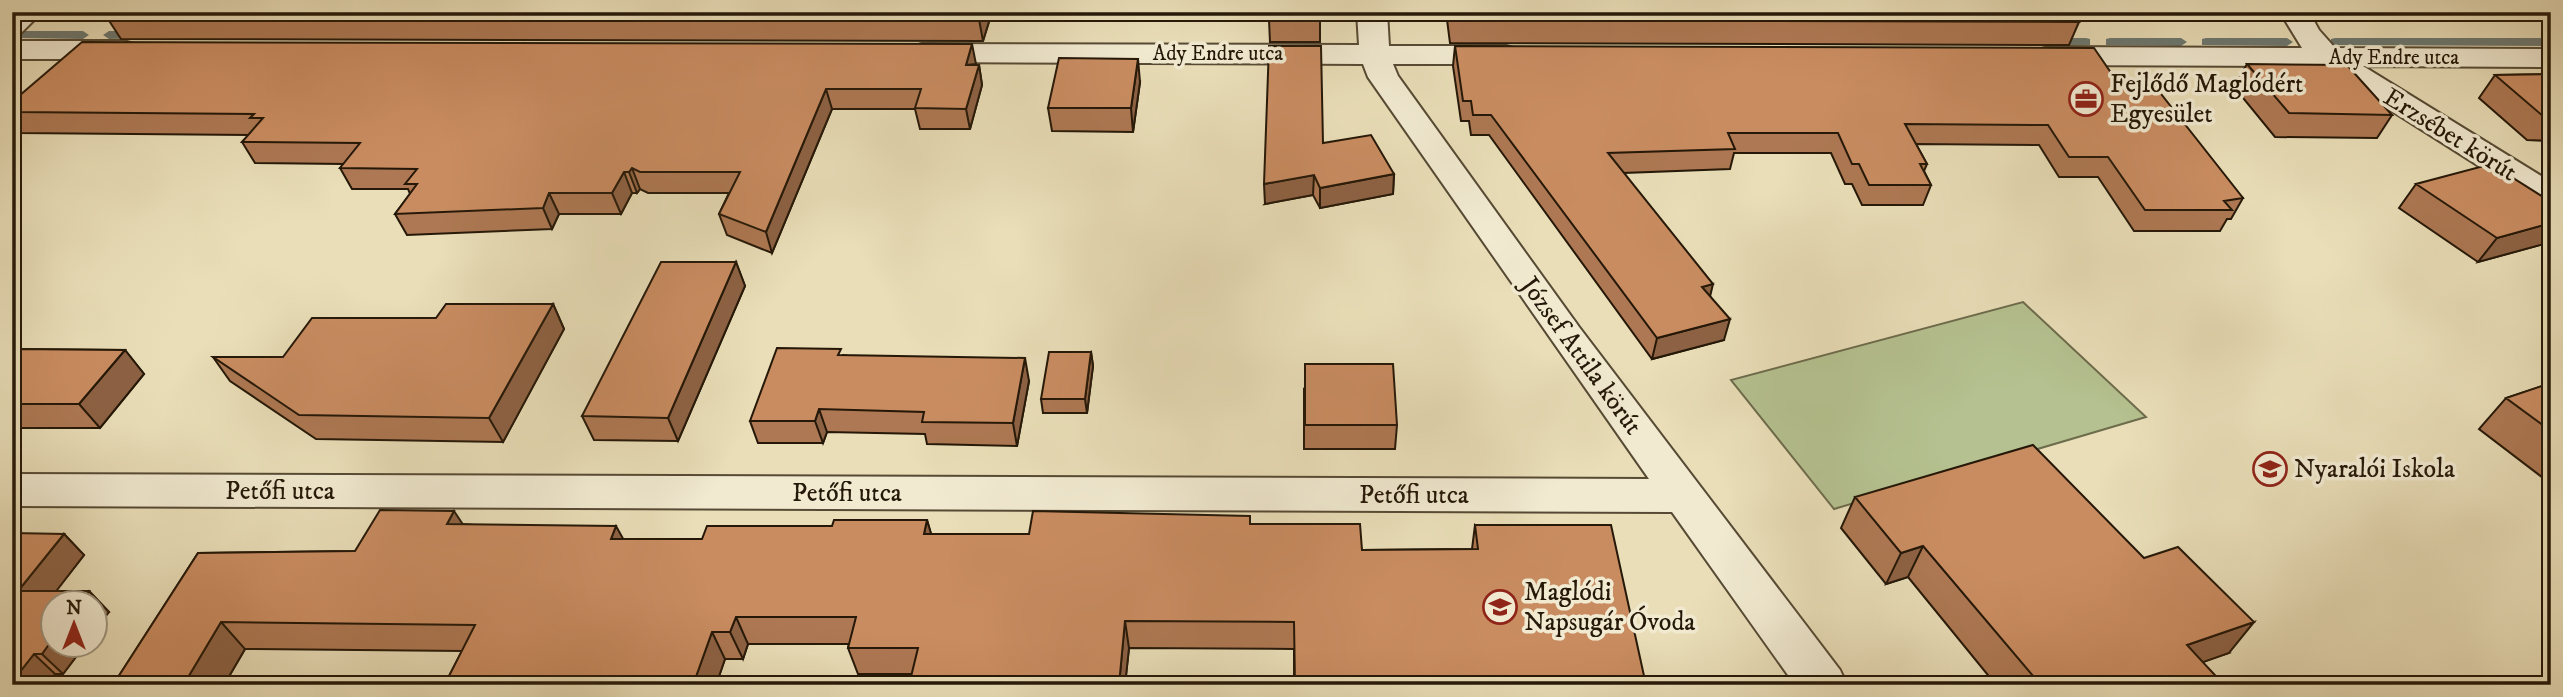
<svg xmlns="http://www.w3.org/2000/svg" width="2563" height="697" font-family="'IM FELL DW Pica',serif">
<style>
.green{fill:#b5c190;stroke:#6d6c4c;stroke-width:2}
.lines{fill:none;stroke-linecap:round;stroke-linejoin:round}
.stream{fill:#6c7972;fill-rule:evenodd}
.minor-casing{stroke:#564a34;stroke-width:4}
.minor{fill:#f1ead1;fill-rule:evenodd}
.wall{fill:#ad7853;stroke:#251808;stroke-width:2}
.shaded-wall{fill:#8d6244;stroke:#251808;stroke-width:2}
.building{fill:#c98c61;stroke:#251808;stroke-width:2}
.labels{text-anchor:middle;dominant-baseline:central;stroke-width:7;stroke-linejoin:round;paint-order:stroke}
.far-street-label{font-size:21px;fill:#251808;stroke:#f1ead1}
.poi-label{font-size:26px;fill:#251808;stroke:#f1ead1;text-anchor:start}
.street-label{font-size:26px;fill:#251808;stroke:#f1ead1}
</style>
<rect width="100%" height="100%" fill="#e9deb8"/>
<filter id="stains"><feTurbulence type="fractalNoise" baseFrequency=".00286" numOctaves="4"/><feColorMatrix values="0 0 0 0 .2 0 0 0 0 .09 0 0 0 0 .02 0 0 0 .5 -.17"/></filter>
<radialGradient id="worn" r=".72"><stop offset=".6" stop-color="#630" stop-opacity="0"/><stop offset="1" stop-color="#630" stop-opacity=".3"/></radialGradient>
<path class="green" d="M2023 302 2146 417 1834 509 1731 380Z"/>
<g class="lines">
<path class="stream" d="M24 31H83L89 35 83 39 20 38V32Z
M140 31 146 35 144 38 109 39 103 35 109 31Z
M2086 38 2090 39V45L2050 46 2044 42 2050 38Z
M2110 38H2181L2187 42 2181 46 2106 45V39Z
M2206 38H2287L2293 42 2287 46 2202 45V39Z
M2335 38H2551V46L2331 45V39Z"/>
<g class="minor-casing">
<path id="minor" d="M12 12H42L22 32 12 35Z
M1357 12H1387L1389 46H1506L1517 49 1521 55 1517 61 1506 64H1393L1398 76 1579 327 1840 670 1847 685H1795L1672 512 12 506V474L1649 479 1368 77 1363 64 922 62 911 59 907 53 911 47 922 44 1359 45Z
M2280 12H2309L2319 30 2335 48 2551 49V67L2363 66 2551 182V208L2539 204 2321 66 2049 65 2038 62 2034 56 2038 50 2049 47 2302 48Z
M12 41H123L134 44 138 50 134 56 123 59H12Z"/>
</g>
<use href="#minor" class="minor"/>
</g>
<path class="wall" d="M111 12H992L983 41 121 39 106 16Z
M1232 12H1332V19L1320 20V42H1270L1269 20 1232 21Z
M1446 12H2072L2079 22 2069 45 1450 43Z
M1455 46 2116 80 2243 198 2231 219H2227L2220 231H2134L2098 177H2059L2039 145 1916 144 1927 164 1924 171 1931 185 1923 205H1862L1852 184H1845L1831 153H1734L1730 169 1624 173 1710 296 1724 340 1652 359 1489 135H1471L1469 121H1461L1453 66Z
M2247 64 2392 115 2377 138 2275 137 2234 87Z
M976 65H979L982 85 970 129H920L915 109H832L772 253 727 235 719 214 729 193H648L640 189 637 193H632L621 214H559L552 229 407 235 395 214 410 194 408 189H352L340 168 344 164 255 163 242 142 249 135 17 133 12 127V102Z
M2551 74V141L2527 140 2479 98 2495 75Z
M1140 82 1133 132 1052 131 1048 108Z
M1323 143 1394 174 1393 194 1320 208 1313 195 1265 204Z
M2416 184 2551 202V242L2478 262 2399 208Z
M736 262 745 286 678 441 594 440 582 416Z
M553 304 564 329 503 442 316 439 230 381 213 357H283L436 318Z
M12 349 125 350 144 374 100 428H12Z
M1091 352 1093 366 1087 413H1043L1041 399Z
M843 355 1029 381 1017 446 927 444 925 434 827 432 823 443H758L750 421Z
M2551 383V484L2479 429 2506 398Z
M1304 389 1397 425 1395 449H1304Z
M1855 497 2229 653 2202 662 2224 685H1996L1908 577 1886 584 1841 528Z
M927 520 931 534H1029L1251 524 1362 550 1472 549 1475 525 1646 685H1294V649L1129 648 1125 685H909L912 674H858L848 648 849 644H748L743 659H725L716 685H451L447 680 462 651 245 649 224 685H113L198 553 355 551 463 524 623 539H702L832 526Z
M64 534 84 555 56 591H89L109 612 52 645H85L63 674H55L48 685H12Z"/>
<path class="shaded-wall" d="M981 12H992L983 41 979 19Z
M972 44 976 64 966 65Z
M1138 59 1140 82 1133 132 1131 108Z
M979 65 982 85 970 129 966 109Z
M826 89 832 109 772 253 766 232Z
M632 168 640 189 637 193 629 172Z
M624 172 632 193 621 214 612 193Z
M1394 174 1393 194 1320 208V188Z
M1314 175 1313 195 1265 204 1264 184Z
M549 193 559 214 552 229 543 208Z
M2551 223V242L2478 262 2497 238Z
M736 262 745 286 678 441 668 418Z
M1713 284 1708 305 1702 287Z
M553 304 564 329 503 442 489 418Z
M1730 319 1724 340 1652 359 1657 338Z
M125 350 144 374 100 428 79 404Z
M1091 352 1093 366 1087 413 1085 399Z
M1025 358 1029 381 1017 446 1013 423Z
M819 409 827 432 823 443 815 421Z
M454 511 472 538 447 524Z
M927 520 935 547 924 534Z
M616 526 631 553 611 539Z
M64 534 84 555 40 612 18 591Z
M1923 546 1908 577 1886 584 1901 553Z
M89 591 109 612 94 631V603H80Z
M736 617 748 644 743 659 730 632Z
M1125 621 1129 648 1125 685H1119Z
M221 622 245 649 224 685H185L184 684Z
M2254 622 2229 653 2164 676 2187 645Z
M712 632 725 659 716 685H693Z
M52 640V645H85L63 674 42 654Z
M34 654 55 674 48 685H12V682Z"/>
<path class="building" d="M111 12H981L979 19 106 16Z
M1270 12H1320V20L1269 19Z
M1451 12H2072L2079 22 1452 20Z
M82 42 972 44 966 65H979L966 109 915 108 921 89H826L766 232 719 214 740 172H640L632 168 629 172H624L612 193H549L543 208 395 214 417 184H405L417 169 340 168 360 143 242 142 263 118H250L254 114 12 112V102Z
M1269 46H1321L1323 143 1371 135 1394 174 1320 188 1314 175 1264 184Z
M1455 46 2094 48 2116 80H2150L2243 198 2224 201 2232 210H2145L2108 157H2069L2048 125 1905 124 1927 164H1920L1931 185H1869L1859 164H1852L1838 133H1728L1735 149 1608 153 1713 284 1702 287 1730 319 1657 338 1491 115H1473L1471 101H1463Z
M1059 58 1138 59 1131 108H1048Z
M2247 64 2347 65 2392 115 2289 113Z
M2551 74V117H2544L2495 75Z
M2491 164 2551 202V223L2497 238 2416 184Z
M661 262H736L668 418 582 416Z
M446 304H553L489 418 299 415 213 357H283L312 318H436Z
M777 348 841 349 838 355 1025 358 1013 423 922 422 924 412 819 409 815 421H750Z
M12 349 125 350 79 404H12Z
M1049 352H1091L1085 399H1041Z
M1305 364H1393L1397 425H1305Z
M2551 383V431L2506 398Z
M2033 445 2144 558 2178 547 2254 622 2187 645 2224 685H2012L2034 677 1923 546 1901 553 1855 497Z
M380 510 454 511 447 524 616 526 611 539H702L707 526H832L834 520H927L924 534H1029L1033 511 1250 516V524H1360L1362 550 1478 549 1475 525H1611L1646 685H1295L1294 622 1125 621 1119 685H909L918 648H848L856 617H736L730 632H712L693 685H618L620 682 447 680 475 625 221 622 184 684 113 685 198 553 355 551Z
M12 533 64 534 18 591H89L80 603H52V640L42 654H34L12 682Z"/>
<defs>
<g id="office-ring" transform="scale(1.75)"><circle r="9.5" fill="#f1ead1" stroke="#8f2418" stroke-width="1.5"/><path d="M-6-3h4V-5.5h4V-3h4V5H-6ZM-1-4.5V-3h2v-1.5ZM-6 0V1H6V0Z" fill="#8f2418"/></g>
<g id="school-ring" transform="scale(1.75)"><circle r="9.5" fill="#f1ead1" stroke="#8f2418" stroke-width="1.5"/><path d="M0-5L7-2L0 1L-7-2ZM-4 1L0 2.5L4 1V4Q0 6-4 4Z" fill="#8f2418"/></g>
</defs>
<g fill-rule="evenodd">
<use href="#office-ring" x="2086" y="99"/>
<use href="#school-ring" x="2270" y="469"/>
<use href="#school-ring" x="1500" y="607"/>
</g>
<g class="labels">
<g class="far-street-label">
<text x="1218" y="54">Ady Endre utca</text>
<text x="2394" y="58">Ady Endre utca</text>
</g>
<g class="poi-label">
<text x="2110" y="84">Fejlődő Maglódért<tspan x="2110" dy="30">Egyesület</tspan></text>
<text x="2294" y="469">Nyaralói Iskola</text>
<text x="1524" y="592">Maglódi<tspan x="1524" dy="30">Napsugár Óvoda</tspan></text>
</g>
<g class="street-label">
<text transform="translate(2450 135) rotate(32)">Erzsébet körút</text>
<text transform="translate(1581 356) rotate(54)">József Attila körút</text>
<text x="280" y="491">Petőfi utca</text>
<text x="847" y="493">Petőfi utca</text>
<text x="1414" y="495">Petőfi utca</text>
</g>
</g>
<rect width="2563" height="697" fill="none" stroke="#e9deb8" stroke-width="42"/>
<rect x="14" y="14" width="2535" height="669" fill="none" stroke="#251808" stroke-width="3.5"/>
<rect x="21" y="21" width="2521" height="655" fill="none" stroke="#251808" stroke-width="2"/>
<g transform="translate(74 624)"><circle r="33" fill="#f1ead1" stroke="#9f9681" stroke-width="2"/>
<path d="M0-5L12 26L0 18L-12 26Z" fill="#8f2418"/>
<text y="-10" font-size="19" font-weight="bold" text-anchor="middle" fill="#251808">N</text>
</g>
<rect width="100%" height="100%" filter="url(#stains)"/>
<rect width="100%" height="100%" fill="url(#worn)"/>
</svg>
